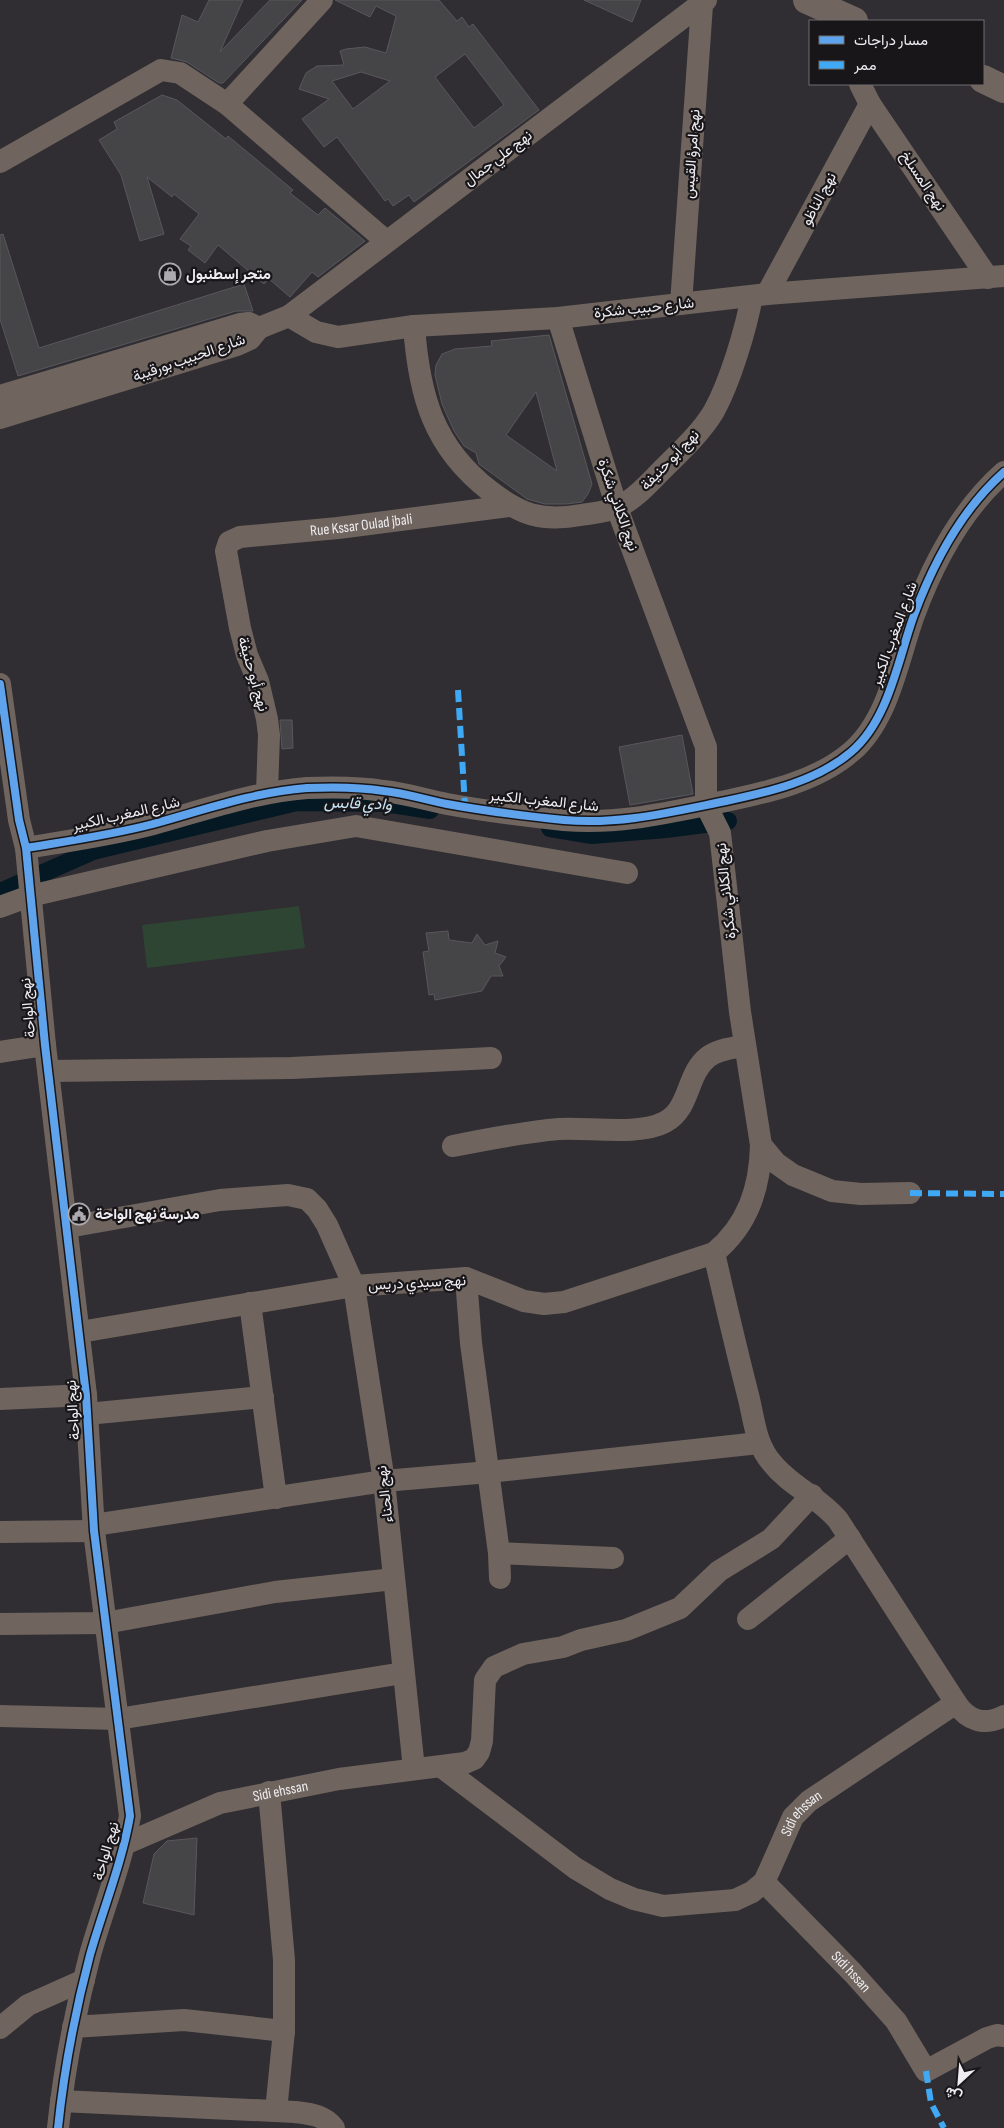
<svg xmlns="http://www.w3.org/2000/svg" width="1004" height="2128" font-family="'Sofia Sans Condensed',Vazirmatn,sans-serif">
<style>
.green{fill:#2d4532}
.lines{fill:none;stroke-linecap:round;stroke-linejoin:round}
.canal{stroke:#051924;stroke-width:18}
.building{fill:#454447;stroke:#59575b;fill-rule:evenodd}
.minor{stroke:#6f655e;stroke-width:22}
.major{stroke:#70655f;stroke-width:28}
.quiet{stroke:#3fa9f5;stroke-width:6;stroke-dasharray:12 6;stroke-linecap:butt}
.cycleway-casing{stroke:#181619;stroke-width:11}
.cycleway{stroke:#60a3ed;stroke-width:8}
.labels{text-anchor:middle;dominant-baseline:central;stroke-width:4.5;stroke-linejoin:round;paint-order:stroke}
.street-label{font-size:15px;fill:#eeecf0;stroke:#181619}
.poi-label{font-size:15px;font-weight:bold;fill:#eeecf0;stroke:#181619;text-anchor:start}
.water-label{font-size:16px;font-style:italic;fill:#c9e5f6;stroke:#181619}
</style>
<rect width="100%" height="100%" fill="#302e33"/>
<path class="green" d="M299 906 305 948 147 968 142 925Z"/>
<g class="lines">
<path class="canal" d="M550 828 592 835 666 829 728 821
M0 892 93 851 297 802 385 803 430 810"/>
</g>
<path class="building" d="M209 0H243L220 52 270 0H302L223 83H219L187 62 171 58 182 15 198 22Z
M335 0H439L457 21 462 17 469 27 473 24 539 110 414 202 409 195 393 206 388 199 385 201 337 137 324 147 302 119 329 99 299 89 306 73 317 66 344 65 340 51 346 49 365 47 386 53 393 28 396 16 376 6 370 17ZM465 54 504 105 474 128 435 77ZM361 72 390 81 353 109 332 81Z
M584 0H641L632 22Z
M162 95 177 100 226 139 228 136 293 190 290 193 318 215 325 208 365 241 318 277 312 272 290 297 269 279 264 284 218 245 205 263 188 250 191 246 180 239 199 214 174 194 172 197 147 177 164 234 140 241 121 175 99 140 117 129 114 122Z
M3 234 39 348 244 284 253 311H236L18 376 0 319V235Z
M549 335 592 484 588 494 582 502 566 504H545L527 499 479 464 476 453 464 446 454 431 442 404 435 375 436 365 442 354 455 349 492 346 491 341ZM536 392 557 471 506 435Z
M280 720H292L293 748 282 749Z
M682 735 693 794 630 805 619 747Z
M448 931 449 940 472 943 477 934 485 945 498 941 495 953 506 957 499 966 503 976H491L482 991 435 1000 434 994 429 995 423 952 429 951 426 933Z
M197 1838 194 1915 143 1903 154 1854 167 1841Z"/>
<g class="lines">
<g class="minor">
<path d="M860 84 870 104 988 278"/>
<path d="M227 104 322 0"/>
<path d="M0 162 161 70 180 73 227 104 386 241"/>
<path d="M767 294 870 104"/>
<path d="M681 304 702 5"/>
<path d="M289 316 316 332 338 337 414 326 558 318 767 294 1004 276"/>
<path d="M558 318 617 508 706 747V805L720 833 740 1012 761 1145 776 1163 793 1175 832 1191 861 1194 910 1193"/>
<path d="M414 326C419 395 433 447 490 491 521 515 542 522 581 515 592 513 608 512 618 507 635 499 648 484 661 471 679 453 701 433 714 411 730 382 746 329 752 296"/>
<path d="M0 396 240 324 249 323 259 328"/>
<path d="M0 418 237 345 250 339 259 328 289 316 706 0"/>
<path d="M0 684 19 820 26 848 45 1045 86 1395 94 1531 130 1816C122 1863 103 1909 90 1955 75 2012 64 2070 58 2128"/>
<path id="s1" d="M267 792 269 735 267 719 258 681 247 655 240 628 226 551 229 542 240 537 338 528 509 506"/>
<path d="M26 848C68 841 111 835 153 824 204 810 254 792 307 788 331 787 360 787 384 791 405 793 426 800 447 804 485 811 525 816 564 820 620 825 671 812 726 801 769 792 817 781 851 752 889 720 898 659 914 615 934 561 961 510 1004 472"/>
<path d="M0 907 30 896 267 841 356 826 627 873"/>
<path d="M0 1052 45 1045"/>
<path d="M49 1071 292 1068 491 1058"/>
<path d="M453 1146C488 1139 524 1132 559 1129 588 1127 639 1136 665 1122 691 1108 686 1074 708 1057 718 1049 733 1048 745 1046"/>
<path d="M68 1227 220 1200 288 1195 307 1199 317 1209 327 1225 354 1286 384 1481 414 1769"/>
<path d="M466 1278 471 1343 499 1553 500 1578"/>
<path d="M250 1303 276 1498"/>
<path d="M80 1332 354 1286 466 1278 524 1301 544 1304 564 1302 714 1253C748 1225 760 1188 761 1145"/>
<path d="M0 1399 86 1395"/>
<path d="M87 1414 263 1397"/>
<path d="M94 1525 384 1481 489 1472 759 1443"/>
<path d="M0 1532 94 1531"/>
<path d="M499 1553 613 1558"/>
<path d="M748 1619 850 1538"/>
<path d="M0 1624 105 1623 275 1592 394 1579"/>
<path d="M956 1703C968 1721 984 1726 1004 1716"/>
<path d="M0 1716 118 1719 403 1673"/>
<path id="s2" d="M443 1768 575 1868 610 1889 634 1899 663 1906 735 1900 752 1892 764 1882 770 1869 793 1817 809 1801 956 1703 838 1520C819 1497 790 1486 772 1463 755 1444 754 1418 748 1395 736 1348 725 1301 714 1253"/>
<path d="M269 1792 284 1960V2031L276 2111"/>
<path id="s3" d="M125 1844 220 1803 339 1779 465 1763 474 1759 479 1752 482 1741 485 1680 494 1667 523 1654 563 1647 581 1640 626 1630 680 1608 719 1571 771 1539 812 1495"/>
<path id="s4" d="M764 1882 853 1973 896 2021 926 2071 987 2038 997 2035 1004 2036"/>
<path d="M73 2027 184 2020 284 2031"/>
<path d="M0 2028 28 2005 84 1980"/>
<path d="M61 2101 295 2112C311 2114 324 2115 334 2128"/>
</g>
<path class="major" d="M807 0 854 21
M983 79 1004 89"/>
<path class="quiet" d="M458 690 465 806
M910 1193 1004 1194
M926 2071 931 2103 944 2128"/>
<g class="cycleway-casing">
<path id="cycleway" d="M0 684 19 820 26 848 45 1045 86 1395 94 1531 130 1816C122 1863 103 1909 90 1955 75 2012 64 2070 58 2128
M26 848C68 841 111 835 153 824 204 810 254 792 307 788 331 787 360 787 384 791 405 793 426 800 447 804 485 811 525 816 564 820 620 825 671 812 726 801 769 792 817 781 851 752 889 720 898 659 914 615 934 561 961 510 1004 472"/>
</g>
<use href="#cycleway" class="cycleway"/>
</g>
<defs>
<g id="shop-ring" transform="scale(1.125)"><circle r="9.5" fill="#181619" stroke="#acaaae" stroke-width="1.5"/><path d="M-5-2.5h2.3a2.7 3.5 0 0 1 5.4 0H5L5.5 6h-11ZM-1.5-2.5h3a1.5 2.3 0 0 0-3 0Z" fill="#acaaae"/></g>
<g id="civic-ring" transform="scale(1.125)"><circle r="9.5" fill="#181619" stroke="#acaaae" stroke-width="1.5"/><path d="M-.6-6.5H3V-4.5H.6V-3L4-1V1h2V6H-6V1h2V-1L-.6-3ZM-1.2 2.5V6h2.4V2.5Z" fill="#acaaae"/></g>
</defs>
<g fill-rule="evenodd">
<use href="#shop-ring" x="170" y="274"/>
<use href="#civic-ring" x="79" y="1214"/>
</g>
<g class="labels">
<g class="street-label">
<text transform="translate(692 154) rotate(-86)">نهج امرؤ القيس</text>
<text transform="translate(498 158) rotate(-37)">نهج علي جمال</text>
<text transform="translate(923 181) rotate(56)">نهج المسلخ</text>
<text transform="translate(819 199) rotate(-62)">نهج الناظو</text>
<text transform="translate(644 308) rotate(-6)">شارع حبيب شكرة</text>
<text transform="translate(189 358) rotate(-19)">شارع الحبيب بورقيبة</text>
<text transform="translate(670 460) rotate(-46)">نهج أبو حنيفة</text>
<text transform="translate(618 505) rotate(71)">نهج الكلاني شكرة</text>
<text stroke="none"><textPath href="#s1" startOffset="390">Rue Kssar Oulad jbali</textPath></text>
<text transform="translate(894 634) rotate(-70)">شارع المغرب الكبير</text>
<text transform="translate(253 674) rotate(74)">نهج أبو حنيفة</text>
<text transform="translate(544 801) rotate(6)">شارع المغرب الكبير</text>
<text transform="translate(126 814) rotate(-13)">شارع المغرب الكبير</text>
<text transform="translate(726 891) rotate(-96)">نهج الكلاني شكرة</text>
<text transform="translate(28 1008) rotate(-95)">نهج الواحة</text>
<text transform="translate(417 1283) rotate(-3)">نهج سيدي دريس</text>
<text transform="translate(73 1410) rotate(-94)">نهج الواحة</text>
<text transform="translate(385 1494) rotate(-97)">نهج الحناء</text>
<text stroke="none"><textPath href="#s3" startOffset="165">Sidi ehssan</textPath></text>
<text stroke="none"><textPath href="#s2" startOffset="448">Sidi ehssan</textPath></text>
<text transform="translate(106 1851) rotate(-74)">نهج الواحة</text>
<text stroke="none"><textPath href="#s4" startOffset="125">Sidi hssan</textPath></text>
</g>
<g class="poi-label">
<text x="186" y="274">متجر إسطنبول</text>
<text x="95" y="1214">مدرسة نهج الواحة</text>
</g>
<g class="water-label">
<text transform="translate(358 804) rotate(2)">وادي قابس</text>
</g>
</g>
<rect x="809" y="20" width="175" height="65" fill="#181619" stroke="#6e6c6f"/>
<rect x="819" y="36" width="25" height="8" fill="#60a3ed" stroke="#6e6c6f"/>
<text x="854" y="45" font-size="15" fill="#eeecf0">مسار دراجات</text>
<rect x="819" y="61" width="25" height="8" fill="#3fa9f5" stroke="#6e6c6f"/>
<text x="854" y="70" font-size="15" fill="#eeecf0">ممر</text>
<g transform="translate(959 2083) rotate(206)" stroke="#181619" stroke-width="4" paint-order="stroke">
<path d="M0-4L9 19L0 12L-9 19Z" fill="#eeecf0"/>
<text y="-8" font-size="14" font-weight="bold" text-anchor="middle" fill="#eeecf0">ش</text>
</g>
</svg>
